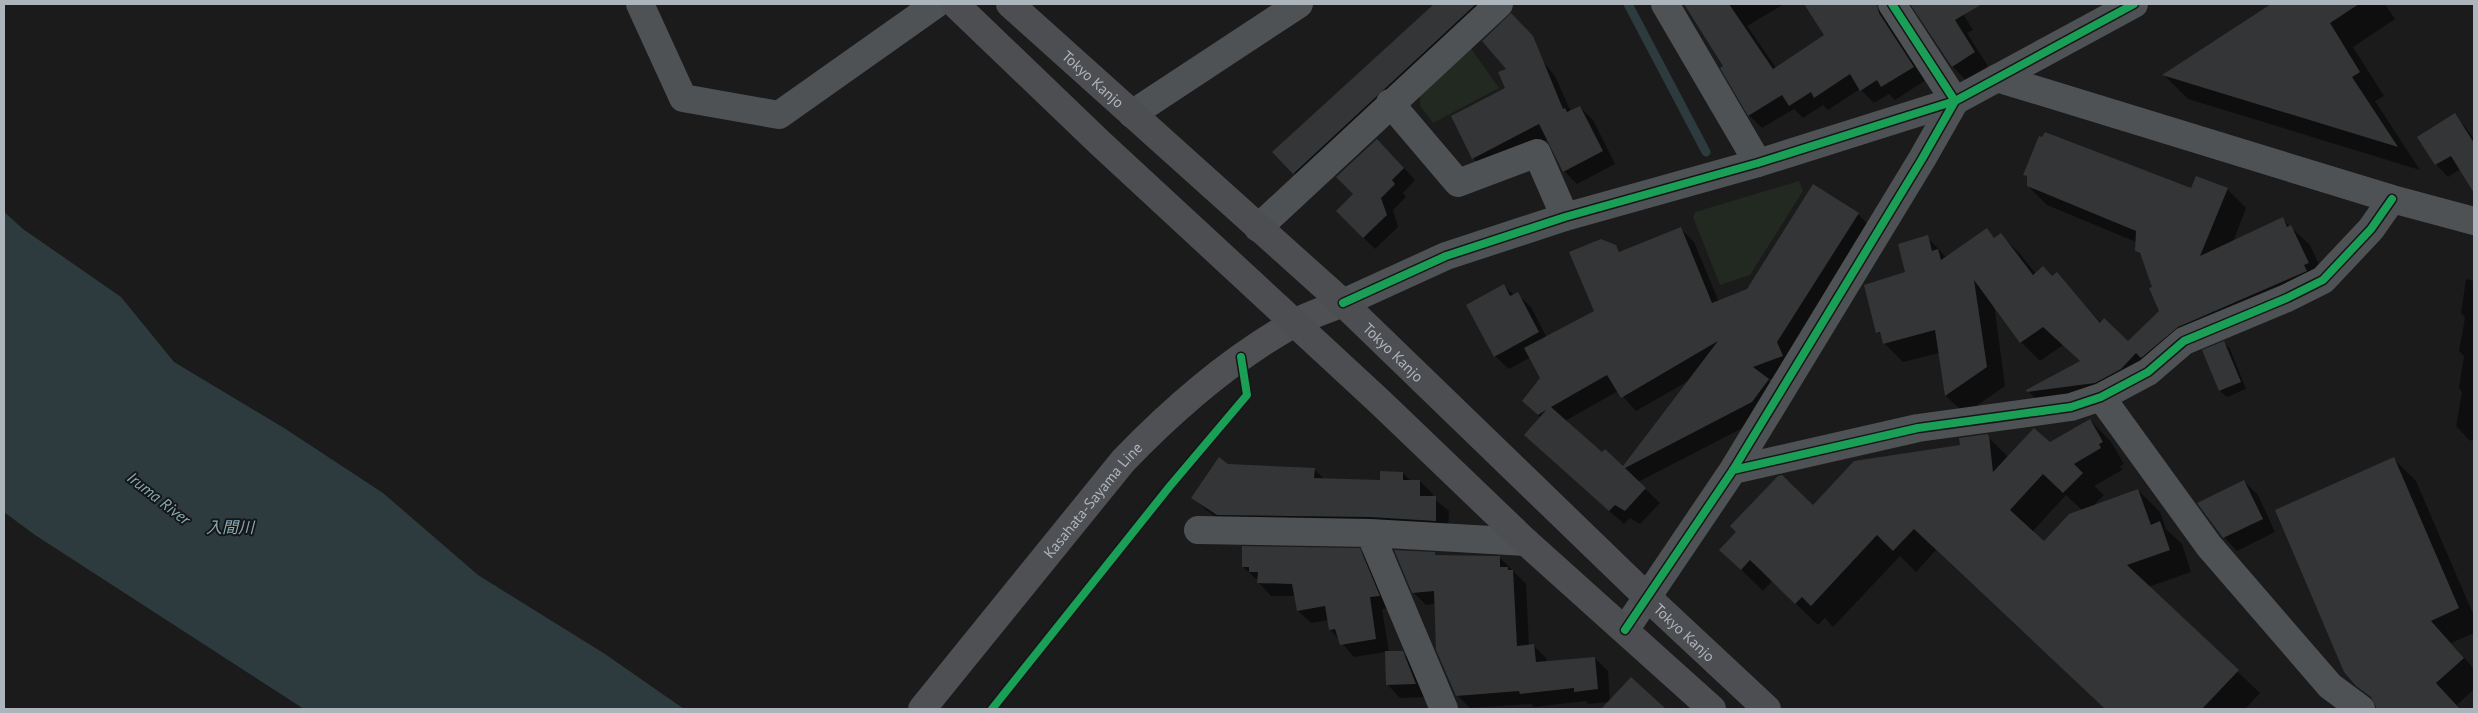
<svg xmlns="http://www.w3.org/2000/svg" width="2478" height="713" font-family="'PT Sans','Noto Sans JP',sans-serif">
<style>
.green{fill:#222921}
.water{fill:#2e3b3e}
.shadow{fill:#0007;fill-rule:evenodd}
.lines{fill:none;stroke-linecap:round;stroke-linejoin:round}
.stream{stroke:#2e3b3e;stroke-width:9}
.building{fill:#343536;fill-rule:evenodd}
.minor{stroke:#4f5255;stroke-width:28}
.tertiary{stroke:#4f5255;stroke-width:28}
.secondary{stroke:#4e5053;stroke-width:28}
.trunk{stroke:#4d4e51;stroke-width:28}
.cycleway-casing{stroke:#151618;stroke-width:11}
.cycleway{stroke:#1a9f57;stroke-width:8}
.labels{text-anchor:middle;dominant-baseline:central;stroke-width:4;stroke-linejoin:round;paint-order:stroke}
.street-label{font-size:15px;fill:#adb5bc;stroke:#151618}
.water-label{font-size:16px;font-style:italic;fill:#86abb5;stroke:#151618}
</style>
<rect width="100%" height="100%" fill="#1b1b1c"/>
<path class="green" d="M1470 47 1499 88 1433 123 1420 106V94Z
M1799 181 1803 191 1750 275 1720 285 1693 217 1695 212Z"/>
<path class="water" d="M4 212 23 229 121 297 174 362 284 428 383 493 478 575 605 654 684 709H304L35 535 4 512Z"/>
<path class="shadow" d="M1435 4 1437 7 1441 4H1493L1307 186 1274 152Z
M1685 4H1784L1747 26 1776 68 1825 35 1805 4H1897L1926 80 1895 100 1889 94 1874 103 1860 89 1828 110 1823 105 1803 118 1794 109 1762 128 1749 115 1724 67Z
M1912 4H1957L1973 30 1967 33 1988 66 1966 80 1953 67Z
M2273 4H2385L2395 19 2353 47 2384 96 2375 101 2420 170 2188 99 2164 75Z
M1519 33 1555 76 1571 112 1580 107 1593 120 1615 164 1577 184 1564 171 1548 139 1486 171 1473 158 1507 88 1508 69Z
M2455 115 2474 138V184L2461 169 2448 177 2436 164Z
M1389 152 1415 180 1403 193 1406 197 1393 210 1398 227 1375 249 1363 237 1355 194Z
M2025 174 2192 190 2227 189 2246 208 2233 242 2282 219 2310 245 2327 282 2047 410 2028 391 2081 362 2063 345 2040 361 2021 342 1994 304 2005 386 1965 414 1946 396 1939 353 1903 362 1884 343 1883 338 1878 332 1927 237 1947 258 1987 230 1995 239 2001 235 2020 254 2036 274 2053 277 2057 274 2101 323 2129 342 2160 311 2144 258 2136 251V242L2047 205 2028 186V178Z
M1858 214 1872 228 1796 370 1768 380 1783 394 1766 416 1638 482 1660 503 1640 524 1630 518 1624 524 1540 449 1541 418 1523 401 1542 378 1531 357 1509 369 1495 356 1504 286 1514 295 1517 294 1531 307 1547 338 1596 312 1615 246 1621 253 1680 228 1694 242 1719 302 1748 290ZM1690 380 1624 468 1602 454 1565 421 1618 391 1636 411Z
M2466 279 2474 281V441L2469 440 2456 426 2462 392 2459 388 2464 356 2459 351 2465 318 2461 313Z
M2224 343 2230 349 2246 389 2227 397 2220 391 2204 351Z
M2090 420 2111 442 2124 464 2120 466 2122 470 2094 486 2104 495 2092 507 2138 490 2160 512 2166 529 2182 544 2191 572 2148 587 2260 693 2245 709H2105L1936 550 1916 572 1900 556 1833 627 1825 618 1818 625 1772 581 1763 591 1721 550 1814 506 1987 436 2008 457 2050 443ZM2066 495 2083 511 2044 543 2032 532Z
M2394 459 2416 481 2474 616V633L2451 643 2474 669V689L2457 705 2460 709H2382L2342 664Z
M1228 465 1314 469 1325 480 1381 481 1403 473 1411 481H1420L1433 494V498L1449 511 1448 534 1231 527 1206 510 1193 497Z
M2244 481 2258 495 2275 532 2237 551 2224 537Z
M1359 550 1372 563 1391 608 1382 609 1389 652H1402L1416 666 1429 697 1400 698 1387 684 1386 652 1354 657 1330 629 1329 620 1311 623 1298 611 1295 596H1271L1259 583V579H1256L1243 567Z
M1434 554 1437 556 1499 557 1526 584 1529 646 1533 645 1546 658 1547 663 1595 658 1608 671 1610 701 1631 679 1664 709H1603L1609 702 1588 704 1586 701 1534 707 1531 704 1470 708 1457 695 1435 604 1426 605 1413 592Z"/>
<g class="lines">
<path class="stream" d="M1628 4 1706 152"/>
</g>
<path class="building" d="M1434 4H1476L1293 174 1272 152Z
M1684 4H1729L1773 69 1824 35 1804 4H1877L1879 13 1914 67 1881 87 1877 80 1860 91 1850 74 1814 98 1811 92 1789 106 1782 95 1748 116 1720 68 1723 66Z
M1910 4H1982L1955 20 1975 52 1952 67Z
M2271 4H2359L2330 23 2360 72 2352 77 2398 147 2162 75Z
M1511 13 1533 36 1563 109 1565 108 1567 112 1580 106 1603 151 1563 172 1539 124 1472 159 1451 116 1505 88 1498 72 1506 69 1482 41Z
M2455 113 2474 143V193L2451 156 2435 165 2417 137Z
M2045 132 2191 188 2196 176 2228 188 2200 256 2283 217 2287 227 2291 225 2309 263 2304 265 2307 271 2178 327 2141 358 2136 353 2121 369 2095 383 2027 392 2026 390 2080 361 2043 327 2020 343 1974 280 1987 367 1945 396 1935 330 1883 344 1880 332 1876 333 1864 285 1905 272 1898 244 1928 235 1932 251 1938 249 1941 260 1987 228 1994 238 2001 233 2033 275 2043 266 2052 276 2057 272 2100 323 2104 318 2128 341 2159 311 2149 288 2152 287 2140 253 2135 251 2136 231 2027 186V176L2023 175 2039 136 2042 137Z
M1377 139 1404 168 1392 180 1395 184 1381 198 1387 215 1363 238 1336 211 1353 194 1336 177Z
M1813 184 1859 213 1777 342 1783 356 1753 367 1769 379 1752 402 1625 468 1646 488 1625 511 1615 505 1609 511 1524 435 1546 410 1538 415 1522 401 1540 378 1524 348 1594 311 1569 252 1601 239 1616 245 1619 252 1681 227 1712 303 1747 289ZM1718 341 1623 466 1605 449 1602 452 1551 407 1607 375 1621 398Z
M1504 284 1510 296 1518 292 1539 332 1494 357 1466 305Z
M2224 341 2241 382 2219 391 2202 350Z
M2090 419 2103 442 2099 444 2101 448 2074 464 2083 473 2063 493 2043 474 2010 510 2044 541 2069 514 2138 489 2151 525 2160 521 2170 550 2127 565 2239 670 2202 709H2105L1914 529 1893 551 1877 535 1811 606 1802 597 1795 604 1750 560 1741 570 1719 550 1736 532 1730 526 1778 476 1782 475 1813 505 1854 461 1960 445 1959 438 1987 434 1989 436 1993 472 2034 428 2050 442Z
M1219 457 1228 464 1315 468 1314 478 1380 480V471L1403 472V480H1420V496H1436V521L1370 517 1217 515 1191 498Z
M2394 457 2459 608 2431 621 2464 658 2436 683 2460 709H2377L2371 697 2356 686 2344 672 2275 510Z
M2244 480 2263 519 2223 538 2197 503Z
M1242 546 1360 548 1380 596 1370 597 1376 639 1340 645 1335 629 1329 630 1325 606 1297 611 1292 584 1257 583 1258 572H1249V567H1242Z
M1394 550 1435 552V555L1500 556V567H1508V570H1513L1517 646 1534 644 1536 662 1595 657 1598 689 1574 692V688L1520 694 1519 691 1456 696 1436 650 1434 591 1412 593Z
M1385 651H1403L1416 684 1386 685Z
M1631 677 1666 709H1601Z"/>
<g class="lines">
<path class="minor" d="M640 4 683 98 779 115 936 4
M1665 4 1758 163
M1997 78 2392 199 2474 221
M1390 103 1458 183 1537 153 1565 217
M1132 114 1299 4
M1258 228 1499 4
M2101 397 2209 546 2330 686 2361 709
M1733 470 1918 428 2071 407 2101 397 2148 372 2184 341 2287 298 2323 280 2371 229 2392 199
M1198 530 1370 533 1526 542
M1370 533 1444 709
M1625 630 1733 470 1922 159 1955 101 1892 4"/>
<path class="tertiary" d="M1343 303 1446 256 1565 217 1758 163 1955 101 2134 4"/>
<path class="secondary" id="s1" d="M922 709 1123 461C1174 408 1229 360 1293 324 1308 315 1326 310 1343 303"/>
<g class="trunk">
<path d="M955 4 1100 143 1380 402 1526 542 1712 709"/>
<path id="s2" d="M1010 4 1343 303 1646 596 1767 709"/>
</g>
<g class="cycleway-casing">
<path id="cycleway" d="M1343 303 1446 256 1565 217 1758 163 1955 101 2134 4
M1733 470 1918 428 2071 407 2101 397 2148 372 2184 341 2287 298 2323 280 2371 229 2392 199
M1625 630 1733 470 1922 159 1955 101 1892 4
M992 709 1170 486 1247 395 1241 357"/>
</g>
<use href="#cycleway" class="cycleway"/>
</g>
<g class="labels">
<g class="street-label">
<text stroke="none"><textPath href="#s2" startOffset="112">Tokyo Kanjo</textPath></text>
<text stroke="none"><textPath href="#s2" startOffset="518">Tokyo Kanjo</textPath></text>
<text stroke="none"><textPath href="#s1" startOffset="270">Kasahata-Sayama Line</textPath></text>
<text stroke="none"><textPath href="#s2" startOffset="922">Tokyo Kanjo</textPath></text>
</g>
<g class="water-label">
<text transform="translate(159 498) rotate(38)">Iruma River</text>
<text x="230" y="527">入間川</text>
</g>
</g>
<rect width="2478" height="713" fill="none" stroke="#adb5bc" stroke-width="10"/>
</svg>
